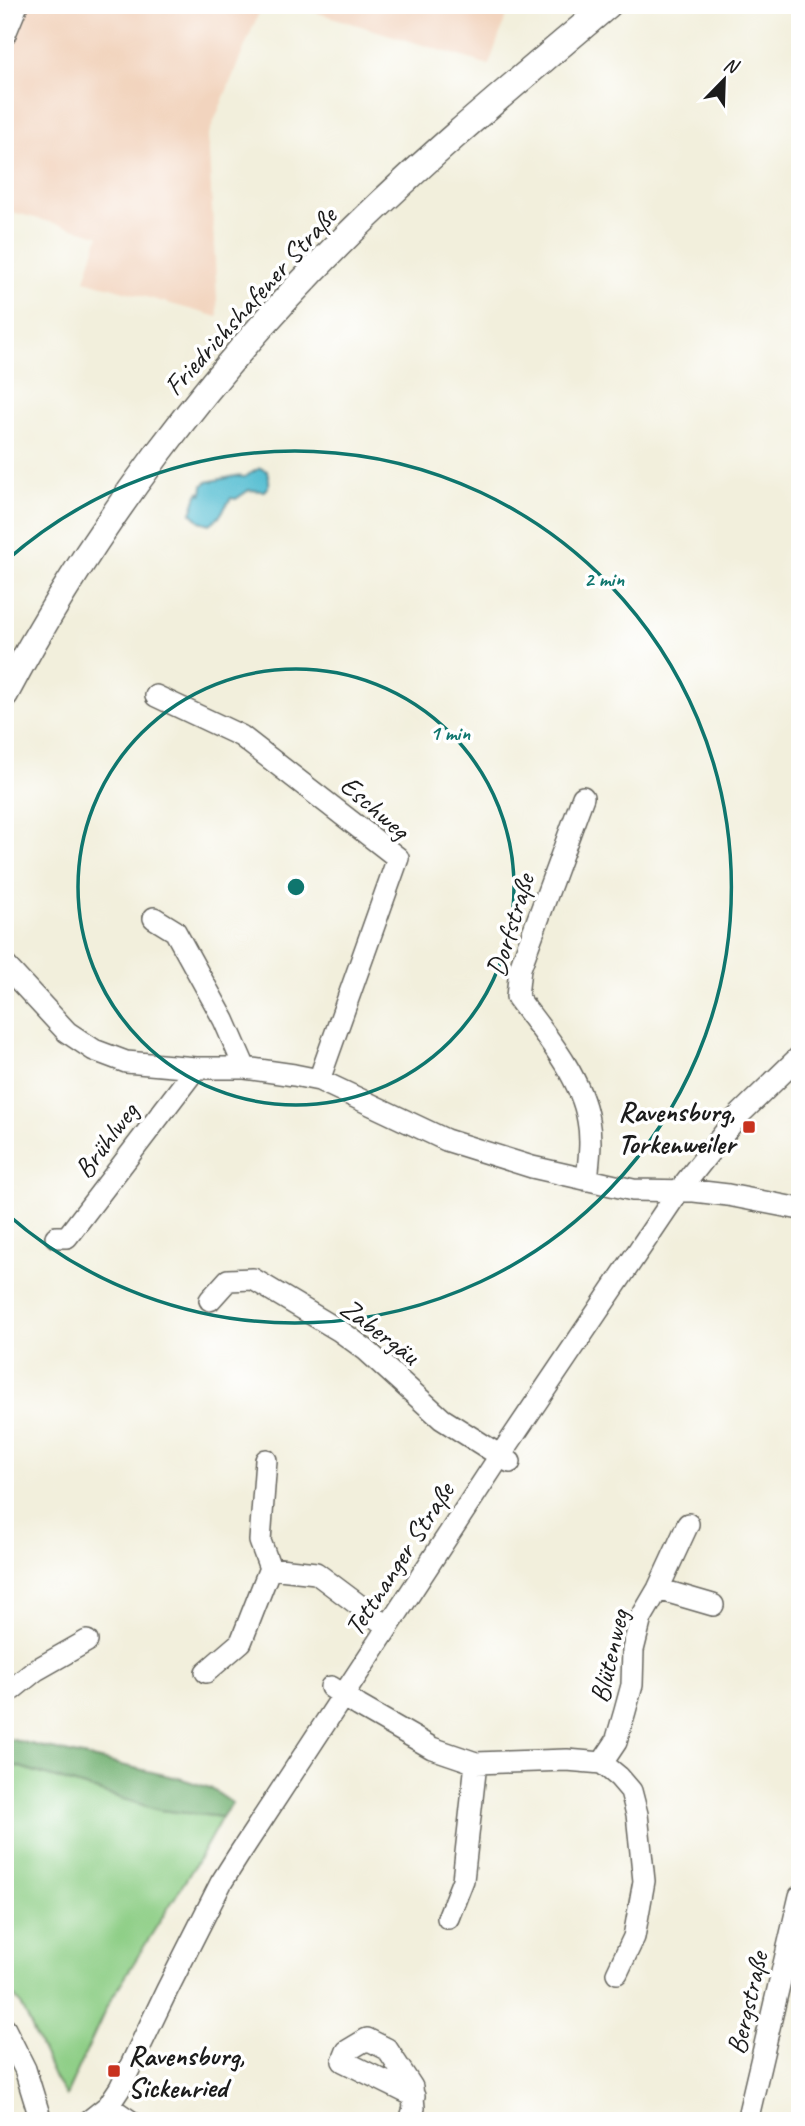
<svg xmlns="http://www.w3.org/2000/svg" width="805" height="2126" font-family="Caveat,sans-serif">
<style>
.built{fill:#f2d4be}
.green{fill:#8dce85;stroke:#547550;stroke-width:2}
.forest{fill:#72b172;stroke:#476647;stroke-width:2}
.water{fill:#55bed2;stroke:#386d77;stroke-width:2}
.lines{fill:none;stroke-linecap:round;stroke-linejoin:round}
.minor-casing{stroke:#67665f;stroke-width:24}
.major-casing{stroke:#67665f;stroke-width:29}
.minor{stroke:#fff;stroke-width:21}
.major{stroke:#fff;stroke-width:26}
.ring{fill:none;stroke:#0f766e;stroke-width:3.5}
.poi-dot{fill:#c8321e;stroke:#fff;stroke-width:2.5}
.labels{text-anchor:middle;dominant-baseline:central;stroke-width:7;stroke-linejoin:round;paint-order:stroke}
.street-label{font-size:28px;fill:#1c1c1c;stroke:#fff}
.poi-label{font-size:28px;font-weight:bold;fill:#1c1c1c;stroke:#fff;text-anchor:end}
.centre{fill:#0f766e;stroke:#fff;stroke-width:3.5}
.ring-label{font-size:21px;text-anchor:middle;font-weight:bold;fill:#0f766e;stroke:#fff;stroke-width:7;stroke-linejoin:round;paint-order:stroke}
</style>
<rect width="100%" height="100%" fill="#fff"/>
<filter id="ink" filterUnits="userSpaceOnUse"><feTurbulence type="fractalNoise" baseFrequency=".0143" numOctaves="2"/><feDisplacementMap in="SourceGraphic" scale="14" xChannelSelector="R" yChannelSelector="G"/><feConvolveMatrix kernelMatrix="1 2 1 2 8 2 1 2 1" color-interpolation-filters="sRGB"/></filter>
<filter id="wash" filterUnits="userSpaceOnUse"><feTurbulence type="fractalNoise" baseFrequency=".00686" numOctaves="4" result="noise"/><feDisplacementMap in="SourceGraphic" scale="28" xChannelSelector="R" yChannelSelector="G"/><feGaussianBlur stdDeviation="1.57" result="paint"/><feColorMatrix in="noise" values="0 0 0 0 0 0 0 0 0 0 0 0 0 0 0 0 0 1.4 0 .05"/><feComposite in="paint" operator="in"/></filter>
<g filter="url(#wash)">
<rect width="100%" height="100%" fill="#f2efdc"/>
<path class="built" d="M5 5H262L208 136 218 317 85 280 99 235 5 210Z
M292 5H510L489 65Z"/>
<path class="green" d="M13 1765 159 1810 222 1817 197 1862 108 2004 66 2096 55 2079 22 2006 5 1986V1767Z"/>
<path class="forest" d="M5 1738 182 1779 210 1788 232 1803 222 1817 159 1810 14 1765 5 1767Z"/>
<path class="water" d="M260 468 267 471C269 480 272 484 264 491L249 490 236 499 231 498 219 517 210 524 200 521 191 513 197 495 199 492 202 494 203 485 207 482 236 476 244 477Z"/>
</g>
<g filter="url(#ink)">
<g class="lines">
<g class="minor-casing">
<path id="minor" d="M5 34 17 5
M156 696 241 736 398 858 319 1080
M583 797 520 968 517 997C543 1032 581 1076 588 1120 592 1140 589 1160 587 1180
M154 918 175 931 224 1020 245 1068
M5 965 67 1032 94 1050 126 1062 196 1068H245L294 1075 319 1080 446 1140 532 1167 633 1190 694 1191 728 1195 800 1209
M56 1237H67L196 1068
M210 1300 228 1280 253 1279 340 1331 366 1350 442 1419 510 1462
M266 1460 260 1541 270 1568
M658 1589 713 1605
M206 1672 241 1642 270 1568 316 1573 388 1627
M331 1687 359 1706 432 1748 476 1763 567 1760 602 1763 619 1777 631 1791 637 1814 644 1881 634 1937 617 1973
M5 1695 36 1670 87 1641
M602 1763 616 1742 625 1711 632 1685 633 1650 641 1618 658 1589 688 1524
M448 1918 463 1880 476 1763
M5 2029 25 2069 41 2121
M108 2106 130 2121
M89 2121 108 2106 120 2088 167 1990 221 1883 238 1856 500 1456 678 1192 737 1117 800 1056
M410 2121 414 2108 412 2087 387 2049 367 2039 347 2051 343 2061 414 2096
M747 2121 800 1896"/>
</g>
<g class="major-casing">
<path id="major" d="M5 694C91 531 211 371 342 241 426 157 517 82 608 5"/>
</g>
<use href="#minor" class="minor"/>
<use href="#major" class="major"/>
</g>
</g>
<g class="ring">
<circle cx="296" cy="887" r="218"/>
<path d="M7 560A436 436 0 1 1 7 1214"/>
</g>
<g class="poi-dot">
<rect x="742" y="1120" width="14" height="14" rx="3.5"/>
<rect x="107" y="2064" width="14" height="14" rx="3.5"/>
</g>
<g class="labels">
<g class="street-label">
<text transform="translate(250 301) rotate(-48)">Friedrichshafener Straße</text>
<text transform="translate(375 807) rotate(41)">Eschweg</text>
<text transform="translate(510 925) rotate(-73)">Dorfstraße</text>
<text transform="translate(106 1140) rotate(-53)">Brühlweg</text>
<text transform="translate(380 1331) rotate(37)">Zabergäu</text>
<text transform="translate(399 1559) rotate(-57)">Tettnanger Straße</text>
<text transform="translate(609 1656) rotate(-77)">Blütenweg</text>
<text transform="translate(747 2003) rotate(-77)">Bergstraße</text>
</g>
<g class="poi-label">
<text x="735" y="1111">Ravensburg,<tspan x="735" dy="32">Torkenweiler</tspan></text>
<text x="128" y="2055" text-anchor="start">Ravensburg,<tspan x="128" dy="32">Sickenried</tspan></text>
</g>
</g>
<circle cx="296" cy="887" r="10" class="centre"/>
<g class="ring-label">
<text x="604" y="586">2 min</text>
<text x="450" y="740">1 min</text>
</g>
<rect width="805" height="2126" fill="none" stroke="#fff" stroke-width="28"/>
<g transform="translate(724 80) rotate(23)" stroke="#ffffff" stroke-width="5" paint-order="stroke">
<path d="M0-5L12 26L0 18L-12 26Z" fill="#1c1c1c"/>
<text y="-10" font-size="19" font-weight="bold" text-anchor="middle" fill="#1c1c1c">N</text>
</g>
</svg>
